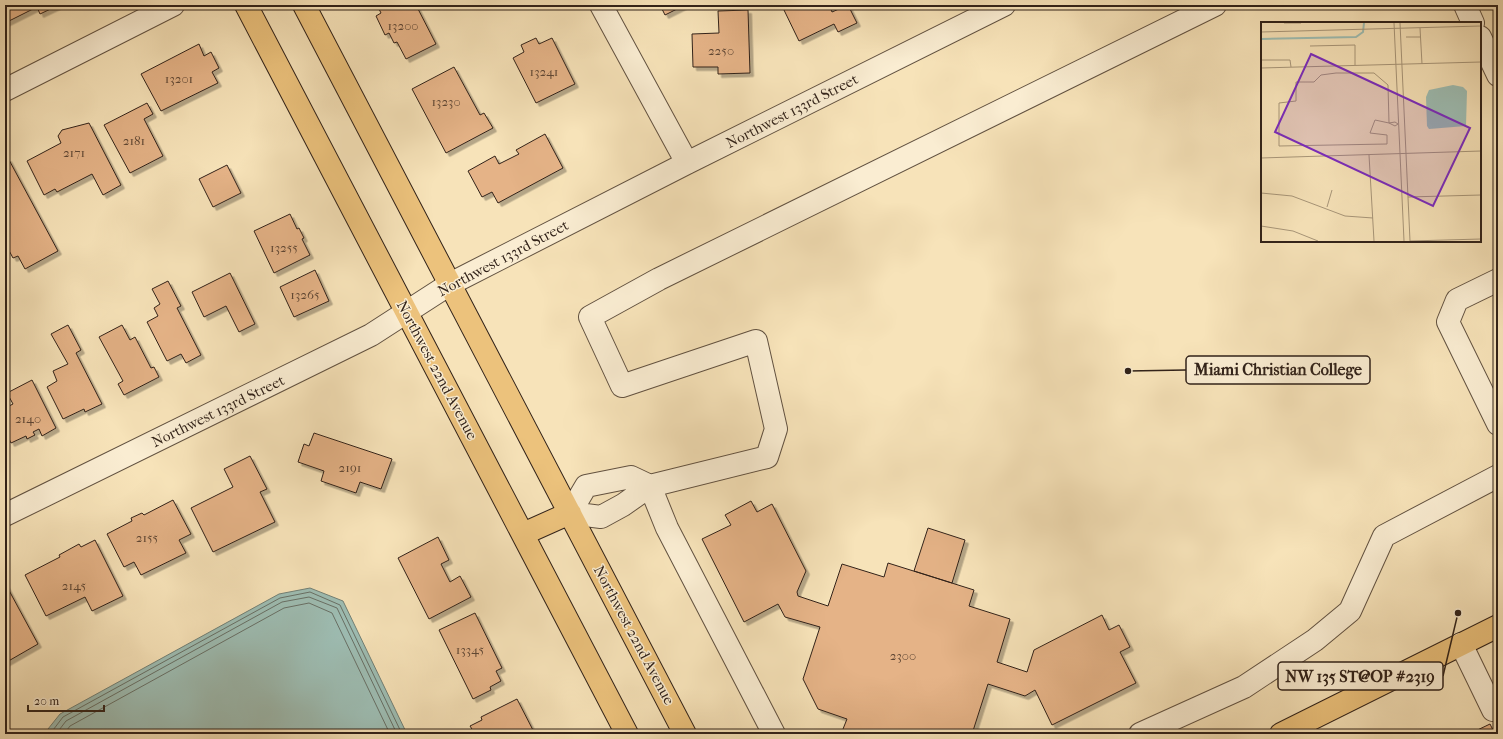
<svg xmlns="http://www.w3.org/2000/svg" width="1503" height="739" font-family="'IM FELL French Canon',serif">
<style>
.water{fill:#9ebeb4;stroke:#728076}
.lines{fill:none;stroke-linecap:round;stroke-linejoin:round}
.shore{stroke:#687066;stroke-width:1}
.building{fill:#e5b387;stroke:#312219;filter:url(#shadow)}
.minor-casing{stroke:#625241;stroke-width:24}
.major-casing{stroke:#312219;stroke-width:24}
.minor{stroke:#faedd2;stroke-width:22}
.major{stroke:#ecc27c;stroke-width:22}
.labels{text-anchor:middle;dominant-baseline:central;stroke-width:3;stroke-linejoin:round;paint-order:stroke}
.number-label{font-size:13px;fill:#5e4634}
.street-label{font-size:15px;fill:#312219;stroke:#faedd2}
.inset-river{fill:none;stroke:#9ebeb4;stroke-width:2}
.inset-road{fill:none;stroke:#a89679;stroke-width:1}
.view{fill:#7b2cbf;fill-opacity:0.15;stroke:#7b2cbf;stroke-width:2}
.inset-edge{fill:none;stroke:#312219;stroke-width:2}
.leader{fill:none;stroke:#312219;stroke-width:1.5}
.callout-dot{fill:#312219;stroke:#faedd2;stroke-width:1.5}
.callout{fill:#faedd2;stroke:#312219;stroke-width:1.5}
.callout-label{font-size:16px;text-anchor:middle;font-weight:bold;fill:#312219}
</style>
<defs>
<filter id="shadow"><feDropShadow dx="3.5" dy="3.5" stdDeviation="0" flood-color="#0004"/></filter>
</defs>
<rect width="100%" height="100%" fill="#f7e3b9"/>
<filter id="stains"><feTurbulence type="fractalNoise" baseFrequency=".005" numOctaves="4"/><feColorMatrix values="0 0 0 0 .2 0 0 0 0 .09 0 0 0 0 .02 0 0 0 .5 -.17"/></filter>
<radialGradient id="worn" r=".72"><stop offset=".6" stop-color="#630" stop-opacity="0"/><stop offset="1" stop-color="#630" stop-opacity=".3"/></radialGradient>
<path class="water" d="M310 588 343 601 407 734H44L60 714 279 594Z"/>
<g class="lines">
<path class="shore" d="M50 734 63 717 280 598 310 592 340 605 402 734
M56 734 66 721 282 602 309 597 337 608 397 734
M64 734 70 726 284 608 309 603 332 613 390 734"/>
</g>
<path class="building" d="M5 5H59L40 14 37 7 5 23Z
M377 5H416L436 44 406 59 397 42 394 43 389 33 385 35 376 16 381 13Z
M660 5H685L665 15Z
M788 5H829L832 12 848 5 857 23 838 32 834 24 799 41 783 8Z
M748 10 750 73 718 74V67H693L692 34 719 33 718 11Z
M536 38 539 44 552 38 575 84 536 103 513 58 524 52 521 45Z
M199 44 204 56 211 52 219 68 212 72 218 83 161 111 141 74Z
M454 67 480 115 484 113 493 128 446 153 412 89Z
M147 103 153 114 144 119 163 156 130 173 104 125Z
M89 123 121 185 103 195 92 174 57 192 55 189 44 195 27 161 61 143 58 136 62 130Z
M545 134 563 168 498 203 492 192 482 197 468 171 495 156 499 164 519 154 516 150Z
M8 158 58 251 25 269 18 256 13 258 5 243V160Z
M227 165 241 193 213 207 199 179Z
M290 214 297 229 299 228 304 238 302 239 310 255 274 273 254 231Z
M315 270 329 301 294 317 280 287Z
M230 273 255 324 239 332 226 306 204 317 192 292Z
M168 281 181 306 177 308 201 355 186 363 181 354 167 361 147 322 158 316 154 308 160 304 152 289Z
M68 325 81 350 76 353 102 404 85 412 84 409 63 419 47 387 57 381 53 371 68 364 51 334Z
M122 325 130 340 135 337 151 368 154 367 159 377 124 395 118 384 123 381 99 337Z
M32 380 56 428 42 436 39 429 33 432 35 435 27 439 26 436 11 443 5 431V408L13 404 7 393Z
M314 433 392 459 381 489 360 482 356 493 321 481 324 471 298 462 304 444 309 446Z
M250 456 267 489 260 492 275 522 213 552 191 508 233 487 224 469Z
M173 500 191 534 179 540 186 553 141 575 134 562 124 567 107 534 132 521 131 518 142 513 144 515Z
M751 501 757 512 772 504 806 571 797 592 798 596 828 606 842 564 884 577 888 563 974 590 969 606 1010 619 997 662 1027 672 1034 650 1102 615 1109 630 1119 625 1130 647 1120 652 1136 683 1052 725 1035 690 1025 696 988 684 972 734H841L847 719 818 709 803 679 820 627 785 617 778 604 744 622 702 539 731 525 725 515Z
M928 528 965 540 952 583 914 571Z
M438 537 449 560 441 564 450 582 460 576 471 597 429 619 398 558Z
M95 540 123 596 92 611 85 597 46 616 25 575 60 557 59 555 79 544 81 547Z
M5 583 38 644 5 663Z
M475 613 502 668 496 671 501 681 490 687 491 690 473 699 439 630Z
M517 699 535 734H475L470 726 482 720 481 717Z
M1490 724 1495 734H1469Z"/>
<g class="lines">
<g class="minor-casing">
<path id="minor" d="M601 5 687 163
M1465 5 1473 23
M1480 37 1498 75
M5 90 173 5
M1498 280 1457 300 1448 322 1498 424
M631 477 650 486 623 505 601 517 570 513 586 486Z
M5 515 371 335 450 284 687 163 1004 5
M1461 644 1493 710
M774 734 667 528 650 486 767 457 776 429 756 341 622 386 590 317 659 279 1215 5
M1140 734 1244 687 1315 640 1350 611 1384 536 1498 476"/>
</g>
<g class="major-casing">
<path id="major" d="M246 5 627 734
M304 5 685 734
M523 534 570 513
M1281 734 1498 626"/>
</g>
<use href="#minor" class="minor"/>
<use href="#major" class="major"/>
</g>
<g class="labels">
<g class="number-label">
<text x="403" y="25">13200</text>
<text x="721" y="50">2250</text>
<text x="544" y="71">13241</text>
<text x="179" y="78">13201</text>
<text x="446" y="101">13230</text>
<text x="134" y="140">2181</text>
<text x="74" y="152">2171</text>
<text x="284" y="247">13255</text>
<text x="305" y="294">13265</text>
<text x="28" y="418">2140</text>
<text x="350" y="467">2191</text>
<text x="147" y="537">2155</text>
<text x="74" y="585">2145</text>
<text x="470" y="649">13345</text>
<text x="903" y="655">2300</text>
</g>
<g class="street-label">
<text transform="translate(792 111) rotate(-27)">Northwest 133rd Street</text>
<text transform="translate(503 258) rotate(-28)">Northwest 133rd Street</text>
<text transform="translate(437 370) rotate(62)">Northwest 22nd Avenue</text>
<text transform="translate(218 411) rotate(-26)">Northwest 133rd Street</text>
<text transform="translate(634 635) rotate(62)">Northwest 22nd Avenue</text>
</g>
</g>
<g transform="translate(1261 22)">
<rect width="220" height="220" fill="#f7e3b9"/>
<path d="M192 63 202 65 206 69 205 104 168 107 166 104 165 75 168 68Z" fill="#9ebeb4"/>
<path class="inset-river" d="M0 17 95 15 102 10 103 1"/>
<path class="inset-road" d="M23 1H40M133 1 143 219M139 1 149 219M159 6 161 42M0 10 220 4M145 15H159M49 24 94 23V43M0 38H29L30 45M0 46 220 40M75 51H113L127 63 128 101 114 98 109 111 126 113V122L18 124V81L35 79V60H53L60 53ZM134 100 137 102 134 104 128 101ZM108 133 113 219M0 136 220 129M0 171 31 174 84 194 112 196M147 175 220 173M66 185 71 168M0 204 32 209 57 219M149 219 220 217"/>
<path class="view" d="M50 32 209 106 172 184 14 110Z"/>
<rect width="220" height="220" class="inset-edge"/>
</g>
<path class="leader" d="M1128 371L1186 370M1458 613L1443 676"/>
<g class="callout-dot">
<circle cx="1128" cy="371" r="4"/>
<circle cx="1458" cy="613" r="4"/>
</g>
<g class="callout">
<rect x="1186" y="356" width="184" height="28" rx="4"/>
<rect x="1278" y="662" width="165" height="28" rx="4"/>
</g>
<g class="callout-label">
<text x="1278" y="375">Miami Christian College</text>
<text x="1360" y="682">NW 135 ST@OP #2319</text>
</g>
<rect width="1503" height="739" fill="none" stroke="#f7e3b9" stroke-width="20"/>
<rect x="6" y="6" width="1491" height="727" fill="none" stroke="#312219" stroke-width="2"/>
<rect x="10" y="10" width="1483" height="719" fill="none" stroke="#312219"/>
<path d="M28 705v6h76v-6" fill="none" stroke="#312219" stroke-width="2"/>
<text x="34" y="705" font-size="12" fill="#312219" stroke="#faedd2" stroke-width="3" paint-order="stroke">20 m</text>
<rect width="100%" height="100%" filter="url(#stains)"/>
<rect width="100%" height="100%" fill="url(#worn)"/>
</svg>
